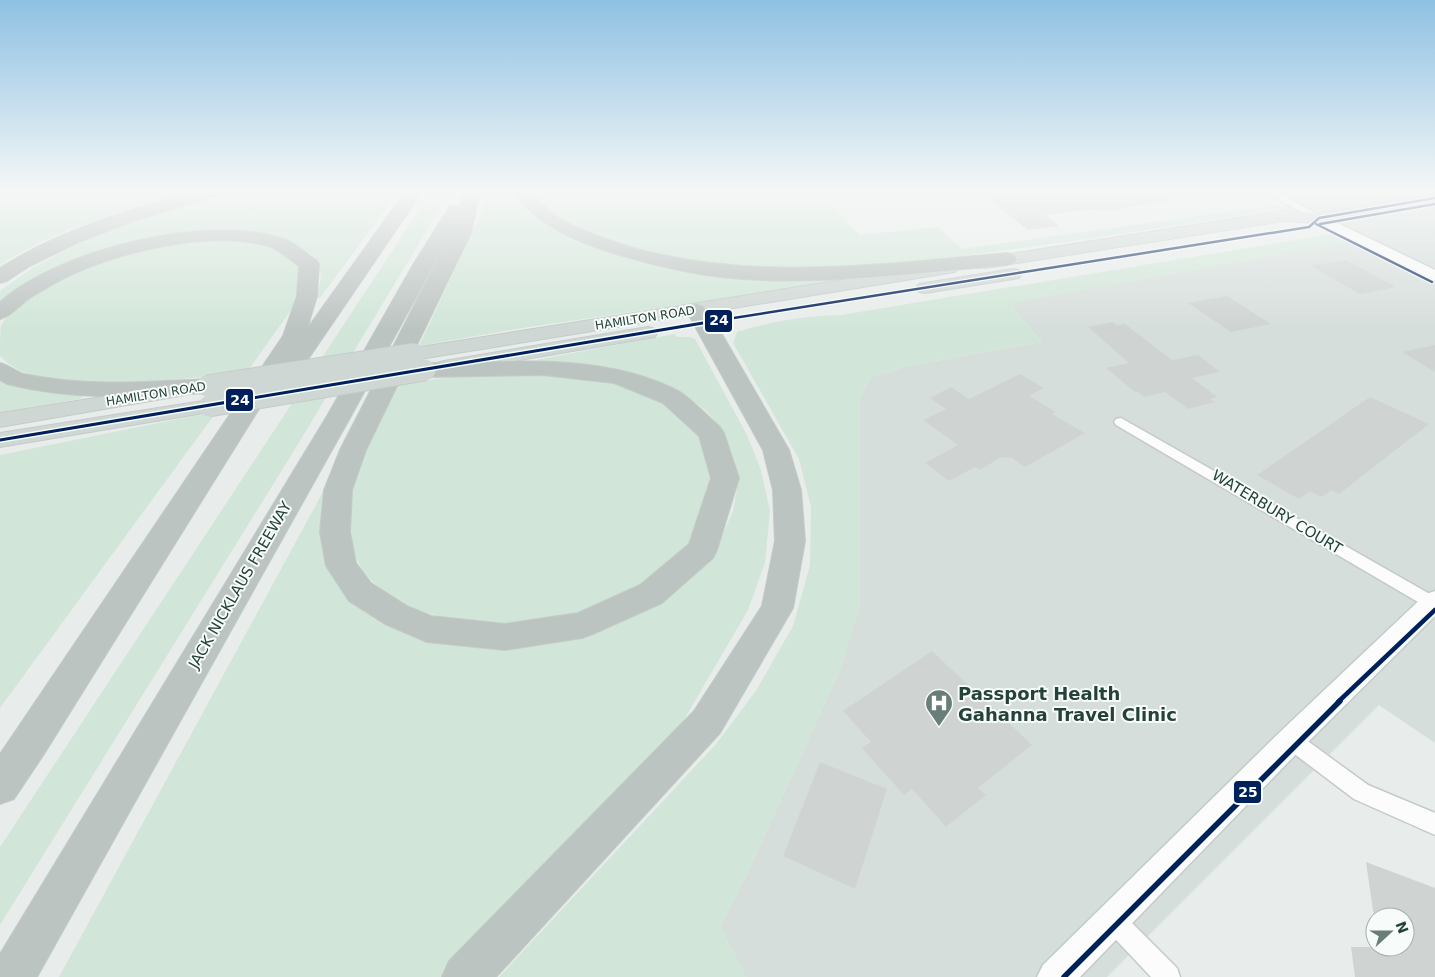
<svg xmlns="http://www.w3.org/2000/svg" width="1435" height="977" font-family="'DejaVu Sans',sans-serif">
<style>
.built{fill:#d6dedb}
.green{fill:#d1e6d8}
.building{fill:#cfd4d2}
.lines{fill:none;stroke-linecap:round;stroke-linejoin:round}
.minor-casing{stroke:#c5cac8;stroke-width:3}
.secondary-casing{stroke:#c3cbc8;stroke-width:3}
.primary-casing{stroke:#c3ccc9;stroke-width:2}
.motorway-casing{stroke:#c3ccc9;stroke-width:2}
.minor{fill:#fcfcfc;fill-rule:evenodd}
.secondary{fill:#fcfcfc;fill-rule:evenodd}
.primary{fill:#cfd7d5;fill-rule:evenodd}
.motorway{fill:#bcc4c2;fill-rule:evenodd}
.primary-bridge-casing{stroke:#c3ccc9;stroke-width:23;stroke-linecap:butt}
.primary-bridge{stroke:#cfd7d5;stroke-width:21}
.bus-1-far1-casing{stroke:#f7fbf9;stroke-width:5}
.bus-1-casing{stroke:#f7fbf9;stroke-width:6}
.bus-2-far2-casing{stroke:#f7fbf9;stroke-width:5}
.bus-2-far1-casing{stroke:#f7fbf9;stroke-width:8}
.bus-2-casing{stroke:#f7fbf9;stroke-width:9}
.bus-1-far1{stroke:#00205b;stroke-width:2.5}
.bus-1{stroke:#00205b;stroke-width:3}
.bus-2-far2{stroke:#00205b;stroke-width:2.5}
.bus-2-far1{stroke:#00205b;stroke-width:4.5}
.bus-2{stroke:#00205b;stroke-width:5.5}
.labels{text-anchor:middle;dominant-baseline:central;stroke-width:4;stroke-linejoin:round;paint-order:stroke}
.far-street-label{font-size:12px;fill:#24423a;stroke:#f7fbf9}
.street-label{font-size:15px;fill:#24423a;stroke:#f7fbf9}
.near-poi-label{font-size:18px;font-weight:bold;fill:#24423a;stroke:#f7fbf9;text-anchor:start}
.line-badge{stroke:#f7fbf9;stroke-width:2}
.badge-label{font-size:14px;text-anchor:middle;font-weight:bold;fill:#fff}
</style>
<rect width="100%" height="100%" fill="#e8edeb"/>
<path class="built" d="M1273 192H1435V743L1379 705 1107 977H746L720 927 747 874 839 672 860 604V397L872 377 907 366 1042 342 1015 311 1013 302 1347 243 1284 209V204L1292 203Z"/>
<path class="green" d="M3 192H116L113 199 157 192H197C129 210 60 226 0 265V195Z
M398 192 320 298 314 299 320 284 321 275 318 263 312 255 291 242 250 234 121 248 0 307V291L32 268 85 240 128 222 218 193Z
M431 192H450L292 454 0 925V847Z
M491 192H517L519 199 634 257 859 278 516 329 419 346Z
M533 192H821L859 235 938 227 962 249 1284 204V209C1184 224 1085 240 984 253 932 260 879 268 826 269 746 271 585 261 533 192Z
M1332 234 1348 243 1014 302 1015 311 1042 342 907 366 872 377 860 397V604L839 672 747 874 720 927 746 977H499L717 743 757 689 793 626 810 565 811 507 799 459 733 343 737 332C771 321 805 316 841 315Z
M228 239 270 244 304 268 296 303 247 372C194 378 56 396 12 366 7 364 4 359 0 356 0 347 0 334 1 326 19 287 120 251 160 245 182 241 206 241 228 239Z
M675 334 677 337H690L695 339 747 435 761 470 770 511 765 563 748 610 674 737 451 977H59L324 490H331L347 589 489 645 694 573 721 538 733 511 737 488 735 462 724 432 705 410 679 391 648 379 538 362 536 360Z
M509 372 603 379 669 401 705 435 717 479 693 543 668 570 624 597 578 616 532 624 477 625 426 613 388 597 362 571 348 537 353 478 398 385 449 377Z
M0 379 84 395 80 399 0 412Z
M215 414 209 422 0 708V455L198 415Z"/>
<path class="building" d="M980 192H1168L1169 201 1106 211 1090 209 1045 215 1059 226 1028 230Z
M1346 260 1396 287 1360 294 1311 266Z
M1227 296 1271 324 1231 332 1188 303Z
M1113 322 1117 325 1125 324 1172 360 1198 355 1220 372 1192 378 1217 397 1210 399 1215 402 1188 409 1165 392 1144 397 1138 392H1135L1106 368 1129 363 1088 327Z
M1435 345V372L1402 352Z
M1020 374 1044 388 1029 396 1056 412 1052 414 1085 433 1025 467 1012 458 1001 457 980 470 975 467 949 481 925 463 958 445 923 420 946 409 930 398 951 387 969 399Z
M1370 397 1429 424 1339 494 1331 490 1321 497 1310 491 1299 499 1257 475Z
M932 651 1032 745 978 788 986 795 946 827 912 789 904 795 862 748 871 742 843 711Z
M820 762 887 789 855 889 783 856Z
M1366 862 1435 888V977H1355L1351 947H1405V917H1374Z"/>
<g class="lines">
<g class="minor-casing">
<path id="minor" d="M1265 192H1277L1324 218 1319 221 1316 220Z
M1121 418 1435 597V612L1116 425 1114 422 1116 419Z
M1291 731 1298 734 1368 785 1435 813V835L1354 799 1284 746 1281 740 1284 734Z
M1112 907 1120 911 1177 968 1180 977H1151L1104 927 1100 919 1104 911Z"/>
</g>
<g class="secondary-casing">
<path id="secondary" d="M1319 214 1435 270V281L1314 221 1312 218 1314 215Z
M1435 591V616L1301 749 1080 977H1037L1043 965 1281 731 1426 594Z"/>
</g>
<g class="primary-casing">
<path id="primary" d="M1435 194V202L1319 223 1284 221 985 268 979 267 977 263 979 259 985 258 1284 211 1319 213Z
M949 263 955 264 957 268 955 272 414 360 407 358 404 354 407 350 414 348Z
M1013 269 1019 270 1021 274 1019 278 925 293 919 292 916 288 919 284 925 283Z
M648 327 655 329 657 333 655 337 444 373 437 371 434 367 437 363 444 361Z
M178 385 185 387 188 391 185 395 0 427V413Z
M209 400 216 401 220 406 216 411 0 447V433Z"/>
</g>
<g class="motorway-casing">
<path id="motorway" d="M191 192H219L217 196 136 220 81 241 30 266 7 281 0 283V268C58 231 125 211 191 192Z
M405 192H422L302 368 294 370 285 367 44 754 14 799 0 804V754L283 336 297 296 299 266C290 260 281 251 271 247 212 228 110 253 57 282 47 288 36 293 27 300 18 307 11 316 0 319V302C60 249 208 213 284 239 296 243 305 253 316 260L319 264 317 296 307 329Z
M464 192H480L471 233 366 450 352 490 350 532 356 563 371 583 407 606 431 616 505 624 578 613 640 585 689 544 711 478 699 436 663 403 614 383 543 375 425 377 417 375 413 370 417 365 425 363C507 362 606 352 680 392 694 401 707 416 720 427L724 433 739 478 717 550 713 558 662 603 593 634 582 638 505 650 427 642 385 624 349 601 326 566 320 532 324 490 340 450 454 228 351 416 37 977H0V954L327 416 413 265 450 206H460Z
M513 192H531C539 200 547 209 556 216 575 229 611 241 633 248 757 282 881 264 1007 253L1014 255 1017 259 1014 263 1007 265C915 273 822 286 730 278 693 275 655 265 619 255 581 244 537 226 513 192Z
M696 304 703 306 716 324 789 450 801 490 805 541 793 608 720 733 496 977H442L449 961 694 711 762 606 775 541 773 490 763 450 686 310 689 306Z
M0 363C9 365 16 372 24 374 85 387 146 382 207 379L215 381 219 386 215 391 207 393C138 397 75 401 7 384L0 380Z"/>
</g>
<use href="#minor" class="minor"/>
<use href="#secondary" class="secondary"/>
<use href="#primary" class="primary"/>
<use href="#motorway" class="motorway"/>
<g class="primary-bridge-casing">
<path id="primary-bridge" d="M207 386 414 354
M209 406 425 370"/>
</g>
<use href="#primary-bridge" class="primary-bridge"/>
<g class="bus-1-far1-casing">
<path id="bus-1-far1" d="M708 322 1309 227 1319 218 1435 198"/>
</g>
<g class="bus-1-casing">
<path id="bus-1" d="M0 440 715 321"/>
</g>
<g class="bus-2-far2-casing">
<path id="bus-2-far2" d="M1316 224 1432 282
M1320 224 1435 204"/>
</g>
<g class="bus-2-far1-casing">
<path id="bus-2-far1" d="M1338 702 1435 610"/>
</g>
<g class="bus-2-casing">
<path id="bus-2" d="M1064 977 1340 701"/>
</g>
<use href="#bus-1-far1" class="bus-1-far1"/>
<use href="#bus-1" class="bus-1"/>
<use href="#bus-2-far2" class="bus-2-far2"/>
<use href="#bus-2-far1" class="bus-2-far1"/>
<use href="#bus-2" class="bus-2"/>
</g>
<linearGradient id="sky" x2="0" y2="1"><stop stop-color="#8fc1e3"/><stop offset="0.58" stop-color="#f5f7f6"/><stop offset="1" stop-color="#f5f7f6" stop-opacity="0"/></linearGradient>
<rect width="1435" height="329" fill="url(#sky)"/>
<defs>
<g id="hospital-pin" transform="scale(1.4375)"><path d="M0 17L-7.5 6A9.5 9.5 0 1 1 7.5 6Z" fill="#697e78" stroke="#f7fbf9"/><path d="M-5-5h3v3.5h4V-5h3V5h-3V1.5h-4V5h-3Z" fill="#fff"/></g>
</defs>
<g fill-rule="evenodd">
<use href="#hospital-pin" x="939" y="703"/>
</g>
<g class="labels">
<g class="far-street-label">
<text transform="translate(645 318) rotate(-9)">HAMILTON ROAD</text>
<text transform="translate(156 394) rotate(-9)">HAMILTON ROAD</text>
</g>
<g class="street-label">
<text transform="translate(1277 512) rotate(31)">WATERBURY COURT</text>
<text transform="translate(240 585) rotate(-60)">JACK NICKLAUS FREEWAY</text>
</g>
<g class="near-poi-label">
<text x="958" y="693">Passport Health<tspan x="958" dy="21">Gahanna Travel Clinic</tspan></text>
</g>
</g>
<g class="line-badge">
<rect x="704" y="309" width="29" height="24" rx="5" fill="#00205b"/>
<rect x="225" y="388" width="29" height="24" rx="5" fill="#00205b"/>
<rect x="1233" y="780" width="29" height="24" rx="5" fill="#00205b"/>
</g>
<g class="badge-label">
<text x="719" y="325">24</text>
<text x="240" y="405">24</text>
<text x="1248" y="797">25</text>
</g>
<g transform="translate(1390 932) rotate(69)"><circle r="24" fill="#f7fbf9" stroke="#a3b1ad"/>
<path d="M0-4L9 19L0 12L-9 19Z" fill="#697e78"/>
<text y="-8" font-size="14" font-weight="bold" text-anchor="middle" fill="#24423a">N</text>
</g>
</svg>
